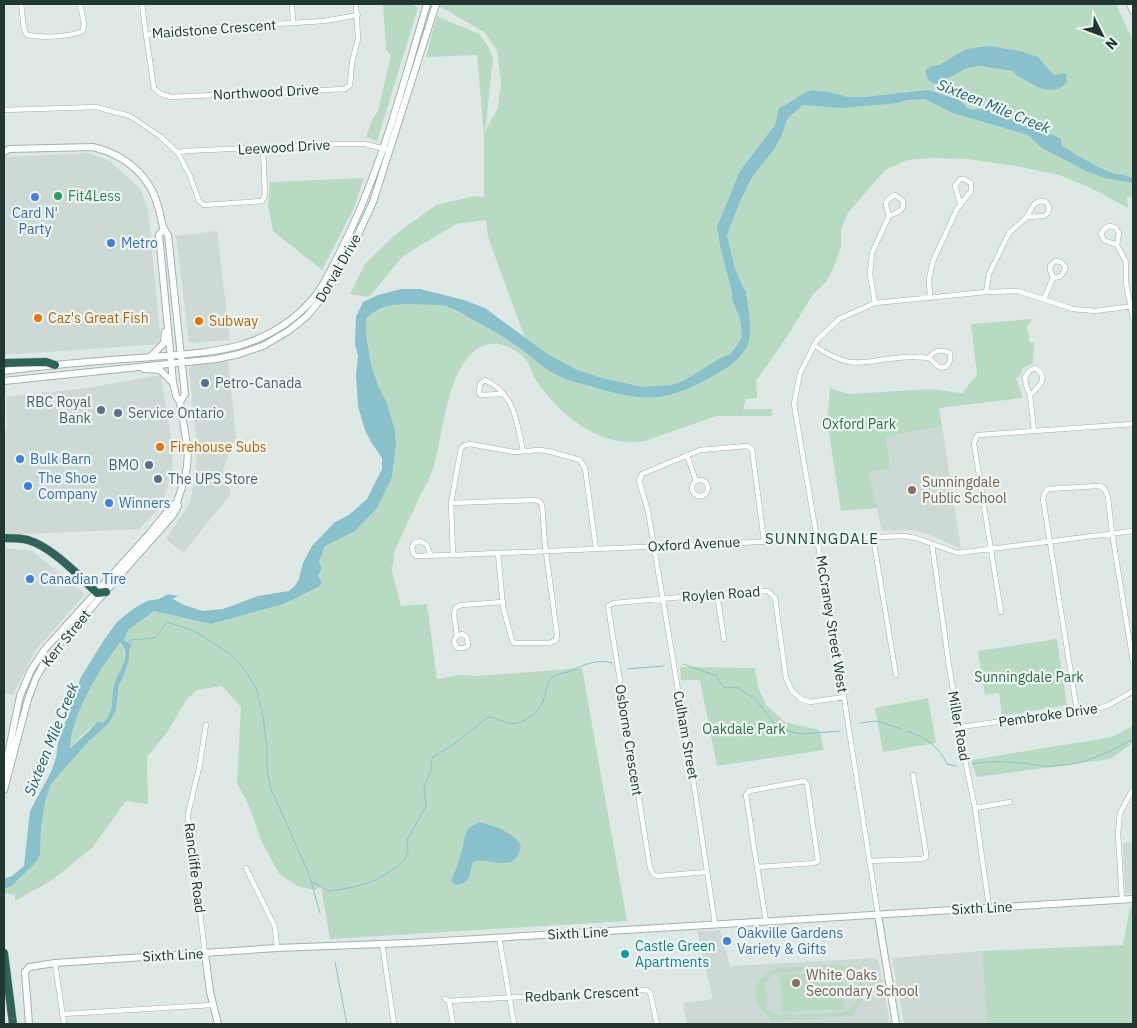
<svg xmlns="http://www.w3.org/2000/svg" width="1137" height="1028" font-family="'IBM Plex Sans',sans-serif">
<style>
.built{fill:#cdd9d4}
.green{fill:#b8dac2;fill-rule:evenodd}
.water{fill:#88c0cc;fill-rule:evenodd}
.lines{fill:none;stroke-linecap:round;stroke-linejoin:round}
.stream{stroke:#88c0cc;stroke-width:1}
.street-casing{stroke:#a2b0ac;stroke-width:5.5}
.secondary-casing{stroke:#9eb4ad;stroke-width:8}
.highway-casing{stroke:#bcc3c2;stroke-width:9}
.street{stroke:#fff;stroke-width:4.5}
.secondary{stroke:#fff;stroke-width:6}
.highway{stroke:#2e635a;stroke-width:8}
.leisure-dot{fill:#2e9e5b;stroke:#eef6f2;stroke-width:2}
.shop-dot{fill:#3f7fe0;stroke:#eef6f2;stroke-width:2}
.food-dot{fill:#e8710a;stroke:#eef6f2;stroke-width:2}
.service-dot{fill:#5c6f8a;stroke:#eef6f2;stroke-width:2}
.education-dot{fill:#8d6e63;stroke:#eef6f2;stroke-width:2}
.culture-dot{fill:#0f9aa8;stroke:#eef6f2;stroke-width:2}
.labels{text-anchor:middle;dominant-baseline:central;stroke-width:4.5;stroke-linejoin:round;paint-order:stroke}
.street-label{font-size:14px;fill:#213832;stroke:#eef6f2}
.leisure-label{font-size:14px;fill:#27864d;stroke:#eef6f2;text-anchor:start}
.shop-label{font-size:14px;fill:#366cbe;stroke:#eef6f2;text-anchor:start}
.food-label{font-size:14px;fill:#c56008;stroke:#eef6f2;text-anchor:start}
.service-label{font-size:14px;fill:#4e5e75;stroke:#eef6f2;text-anchor:start}
.park-label{font-size:14px;fill:#2d6d48;stroke:#eef6f2}
.education-label{font-size:14px;fill:#785e54;stroke:#eef6f2;text-anchor:start}
.culture-label{font-size:14px;fill:#0d838f;stroke:#eef6f2;text-anchor:start}
.water-label{font-size:15px;font-style:italic;fill:#1e6070;stroke:#eef6f2}
.neighbourhood-label{font-size:15px;letter-spacing:1px;fill:#1e4940;stroke:#eef6f2}
</style>
<rect width="100%" height="100%" fill="#dee9e5"/>
<path class="built" d="M88 153 110 161 140 189 148 209 161 344 4 355V157Z
M217 231 230 340 189 343 176 236Z
M228 361 236 437 223 470 231 494 183 553 166 539 190 503 196 472 197 447 189 369 193 365Z
M161 375 173 452 172 475 161 506 139 529 4 535V432L7 427 6 397 87 388Z
M942 426 961 549 928 534 913 530 882 531 869 472 891 468 886 437Z
M4 548 32 551 85 594 35 651 13 695 4 693Z
M1133 842V893L1129 894 1125 892 1123 843Z
M720 930 730 966 876 958 879 963 890 1024H687L683 1003 713 999 697 931Z
M982 951 987 1024H904L892 958Z"/>
<path class="green" d="M383 4H412L418 8 377 141 366 137 372 120 378 111 391 55 386 50Z
M439 4H1116L1133 41V198L1127 197 1128 208 1091 188 1059 175 1015 166 967 159 931 158 907 160 885 170 848 213 841 230V247L834 267 826 282 813 294 788 335 756 381 757 398 746 399 743 409H772V416H716L645 441C601 449 559 415 536 380 532 375 531 368 528 363 520 350 500 340 485 345 447 359 444 433 434 466 431 476 426 485 421 494 412 513 403 533 394 552L393 565 391 567 401 606 427 604 437 679 459 675 478 676 582 668 627 921 330 939 321 886 315 890 300 887 279 874 261 840 249 806 237 783 241 707 222 686 197 690 187 699 168 731 147 757 148 804 126 801 92 848 52 880 15 901V895L4 893V889L12 886 21 878 40 854 41 828 45 802 51 784 89 741 109 723 116 710 119 684 123 678 129 659V651L132 645 124 640 128 630 154 611 211 624 285 604 318 587V576L322 568 319 562 325 546 355 531 392 477 396 445 395 430 387 403 379 388 371 364 366 334V318C369 316 372 312 375 310 392 300 429 303 448 307L501 335 532 357 488 237 486 220 456 224 403 256 369 297 350 294 365 264 396 234 436 205 475 196 484 197V134L477 55 426 57 437 16 479 34 488 46 493 58 485 132 498 108 501 81 497 50 484 32 439 6Z
M364 178 353 210 322 270 273 231 268 205 270 182Z
M1033 319 1027 326 1030 343 1034 342 1033 363 1023 368 1020 376 1016 378 1023 398 939 408 942 426 886 437 891 469 869 472 877 508 841 511 827 420 830 388 848 394 931 389 962 393 977 375 971 324Z
M1057 639 1067 705 1002 716 999 693 985 695 978 651Z
M120 641 123 646 125 662 115 683 110 717 103 723 98 721 69 748C70 725 88 691 100 671 106 661 114 652 120 641Z
M680 667 755 668 758 687 766 705 785 722 819 730 824 750 717 766 700 680H681Z
M928 698 936 743 883 752 875 708Z
M1133 726V743L1110 759 977 777 971 760 1112 737Z
M1130 907H1133V1024H987L982 951 1123 945Z
M841 965C856 969 871 982 863 999 861 1006 854 1010 853 1016L770 1021V1017C747 1001 752 977 777 968ZM841 970C851 973 857 977 859 987 861 995 856 1006 848 1010 840 1014 791 1014 779 1015L771 1013 764 1005 767 1004 766 986 763 985 771 976 778 973Z
M842 972 844 1009 782 1012 780 975Z"/>
<path class="water" d="M990 46 1020 51 1038 57 1053 74 1055 75 1064 73 1066 74 1067 82C1051 100 1032 83 1016 75L1013 71 982 66H976L965 69 937 84C929 83 925 77 926 70L931 66 939 65 966 49Z
M812 90 829 92 848 97H865L928 90 960 100 967 108 972 110 984 108 1016 121 1017 123 1056 136 1061 139V145C1072 153 1094 165 1107 171 1116 175 1124 174 1133 178V183L1105 178 1088 172 1042 148 1028 135 953 113 925 99 907 100 898 103 841 108 803 105 788 118 781 136 775 148 752 177 741 199 729 229 727 236 735 269 744 289 746 291C752 337 758 351 713 376 668 401 647 403 597 388 586 384 573 383 561 377 545 370 532 357 518 347 502 335 486 327 469 318 462 314 453 308 445 306 434 304 422 305 411 304 393 304 379 305 366 319V334L371 364 379 388 387 403 395 430 396 445 392 477 377 508 355 531 325 546 319 562 322 568 318 576 322 583 318 587 284 604 211 624 154 611 128 630 124 640 132 645 129 651V659L123 678 119 684 116 710 109 723 89 741 51 784 45 802 41 828 40 854 37 861 12 886 4 889V879L12 876 24 866 30 811 51 772 56 758 58 743 81 677 104 640 117 622 133 609 147 601 159 599 168 594 178 596 173 599 184 605 203 611 223 609 258 596 289 591 295 586 299 579 303 563 312 546 335 522 349 515 367 499 382 469V458L371 442 365 430 358 406 356 375 358 356 355 344 356 317 363 302 378 295 401 289H420L464 300 485 308 546 353 577 370 602 378 642 387 672 385 685 380 717 360 730 354 739 343 742 336 740 318 732 300V292L721 250 717 227 740 171 775 125 779 108C791 103 799 94 812 90ZM120 642C132 654 120 670 115 682 110 697 116 711 103 723L98 721 88 732 70 748C70 725 88 691 100 671 106 661 114 652 120 642Z
M479 822C492 825 517 833 521 847 513 876 491 856 473 862 468 875 473 882 456 885L451 881 457 867 463 847 465 835 469 828Z"/>
<g class="lines">
<path class="stream" d="M129 642 130 640 155 638 167 622 194 631 229 653 245 670 256 688 263 716 267 748V771L271 789 309 874 320 913
M683 664 717 676 720 683 725 688 737 687 755 699 777 727 788 731 801 734 840 731
M627 669 664 666
M860 723 877 721 902 729
M907 731C925 737 939 746 947 764L956 766
M972 764C992 760 1010 762 1030 764 1038 765 1046 767 1053 766 1082 765 1109 753 1133 739
M312 882 329 891 354 887 376 880 397 867 405 859 408 851 407 840 426 806 424 787 432 768 431 761 433 757 457 742 488 717C497 717 508 726 517 723 527 721 540 711 543 701 546 694 546 682 553 677 557 674 563 673 568 672 582 666 596 658 612 663
M335 962 347 1024"/>
<g class="street-casing">
<path id="street" d="M21 4 24 29 27 35C44 38 68 37 83 31L84 24 80 4
M142 4 146 35 182 29 293 23 292 4
M293 23 324 21 358 15
M146 35 154 88 161 94 171 97 345 89 350 85 352 62 358 39 356 4
M4 110 96 107 130 116 161 137 178 153 190 176 199 201 204 205 262 201 265 195 263 148
M178 153 184 151 339 144H365L385 149
M1117 245 1104 240 1101 234 1104 229 1109 226 1115 227 1119 233 1117 245 1126 262V283L1133 318
M986 292 989 274 1009 233 1027 217 1044 216 1048 213 1049 206 1046 202C1034 198 1032 208 1027 217
M930 298 929 279 933 261 957 209 971 191V183L964 179H960L955 186 960 203
M1044 299 1053 278 1050 270V266L1055 261 1061 262 1065 266C1065 274 1061 277 1053 278
M875 303 870 275 872 253 889 216 900 211 903 207V201L895 195 887 200 886 205 889 216
M814 345C857 377 873 355 918 357 921 358 926 357 929 358 934 361 938 370 945 367 950 364 951 358 950 353 942 349 934 350 929 358
M502 394 480 395 479 391 480 384 485 380C515 394 517 422 523 451
M1030 395C1039 387 1050 377 1035 368L1029 371 1025 377 1026 385 1030 395 1034 431
M687 455 696 481
M692 488a8 8 0 1 1 16 0a8 8 0 1 1-16 0Z
M451 503 533 500 539 501 542 505 545 545 557 634 556 640 550 643H514L512 640 503 607 498 553
M873 537 896 675
M932 544 949 666 965 760 975 808 989 907
M431 555 426 544 420 541 414 543 412 547 413 553 416 556 453 555 903 536 916 538 958 553 1133 531
M453 555 451 503 461 448 465 445 470 444 514 452 539 450 548 451 580 460 585 468 596 549
M717 594 724 639
M1001 612 974 444 976 437 978 435 1133 424
M457 636 462 634 467 637 468 645 465 648H458C453 644 453 640 457 636L454 615 455 608 461 605 503 602
M1077 711 1043 499 1044 494 1048 489 1098 486 1104 488 1108 497 1112 533 1133 662
M960 727 1100 708 1109 705 1133 691
M975 808 1010 802
M869 861 922 859 926 857V853L913 775
M757 867 746 795 749 791 804 781 807 784 818 861 814 863 757 867 766 921
M246 868 275 927 277 948
M707 872 658 876 654 875 650 868 608 606 614 603 717 594 768 591 775 598 786 678 792 691 801 699 810 702 844 697
M1122 900 1118 833 1120 813 1133 789
M878 915 842 685 794 404 800 373 817 340 839 319 875 303 986 292 1018 291 1073 309 1095 311 1133 306
M715 924 693 779 648 511 639 481 642 474 700 450 747 446 752 449 764 541
M499 937 514 1024
M382 943 394 1024
M205 954 197 886 190 850 188 814 199 768 206 725
M55 963 64 1024
M445 999 449 1001 453 1024
M449 1001 647 990 650 992 657 1024
M62 1014 212 1005"/>
</g>
<g class="secondary-casing">
<path id="secondary" d="M1130 4 1133 11
M4 152 9 149 93 147C126 155 151 176 159 210 162 219 161 228 168 235L185 394 180 402
M150 357 164 343 165 332
M144 369 160 370 172 382
M4 371C49 365 94 361 139 358 171 355 210 354 241 345 267 337 292 322 310 302 324 287 332 267 341 250 381 172 402 87 427 4
M4 381 216 359 239 354 263 346 290 330 307 316 329 289 356 239 373 202 436 4
M4 773 20 696 31 670 45 649 150 533 172 506 177 502
M4 790 28 699 36 678 47 658 173 515 178 506 177 502 185 478 187 466 188 451 180 402 176 396 173 382 159 235 163 230
M878 915 896 1024
M205 954 210 992 218 1024
M29 1024 25 972 29 967 55 963 277 948 408 943 625 930 1133 899"/>
</g>
<g class="highway-casing">
<path id="highway" d="M4 363 46 362 55 365
M4 538C12 538 20 538 28 540 52 547 78 575 97 593L106 592
M4 953 13 1024"/>
</g>
<use href="#street" class="street"/>
<use href="#secondary" class="secondary"/>
<use href="#highway" class="highway"/>
</g>
<circle class="leisure-dot" cx="58" cy="196" r="5"/>
<g class="shop-dot">
<circle cx="35" cy="197" r="5"/>
<circle cx="111" cy="243" r="5"/>
<circle cx="20" cy="459" r="5"/>
<circle cx="28" cy="486" r="5"/>
<circle cx="109" cy="503" r="5"/>
<circle cx="30" cy="579" r="5"/>
<circle cx="727" cy="941" r="5"/>
</g>
<g class="food-dot">
<circle cx="38" cy="318" r="5"/>
<circle cx="199" cy="321" r="5"/>
<circle cx="160" cy="447" r="5"/>
</g>
<g class="service-dot">
<circle cx="205" cy="383" r="5"/>
<circle cx="101" cy="410" r="5"/>
<circle cx="118" cy="413" r="5"/>
<circle cx="149" cy="465" r="5"/>
<circle cx="158" cy="479" r="5"/>
</g>
<g class="education-dot">
<circle cx="912" cy="490" r="5"/>
<circle cx="796" cy="983" r="5"/>
</g>
<circle class="culture-dot" cx="625" cy="954" r="5"/>
<g class="labels">
<g class="street-label">
<text transform="translate(214 29) rotate(-4)">Maidstone Crescent</text>
<text transform="translate(266 92) rotate(-3)">Northwood Drive</text>
<text transform="translate(284 147) rotate(-3)">Leewood Drive</text>
<text transform="translate(338 268) rotate(-60)">Dorval Drive</text>
<text transform="translate(694 544) rotate(-3)">Oxford Avenue</text>
<text transform="translate(721 594) rotate(-4)">Roylen Road</text>
<text transform="translate(832 624) rotate(81)">McCraney Street West</text>
<text transform="translate(66 638) rotate(-51)">Kerr Street</text>
<text transform="translate(1048 715) rotate(-8)">Pembroke Drive</text>
<text transform="translate(959 726) rotate(80)">Miller Road</text>
<text transform="translate(686 735) rotate(80)">Culham Street</text>
<text transform="translate(629 740) rotate(81)">Osborne Crescent</text>
<text transform="translate(195 868) rotate(83)">Rancliffe Road</text>
<text transform="translate(982 908) rotate(-3)">Sixth Line</text>
<text transform="translate(578 933) rotate(-3)">Sixth Line</text>
<text transform="translate(173 955) rotate(-3)">Sixth Line</text>
<text transform="translate(582 994) rotate(-3)">Redbank Crescent</text>
</g>
<g class="leisure-label">
<text x="68" y="196">Fit4Less</text>
</g>
<g class="shop-label">
<text x="35" y="213" text-anchor="middle">Card N'<tspan x="35" dy="16">Party</tspan></text>
<text x="121" y="243">Metro</text>
<text x="30" y="459">Bulk Barn</text>
<text x="38" y="478">The Shoe<tspan x="38" dy="16">Company</tspan></text>
<text x="119" y="503">Winners</text>
<text x="40" y="579">Canadian Tire</text>
<text x="737" y="933">Oakville Gardens<tspan x="737" dy="16">Variety &amp; Gifts</tspan></text>
</g>
<g class="food-label">
<text x="48" y="318">Caz's Great Fish</text>
<text x="209" y="321">Subway</text>
<text x="170" y="447">Firehouse Subs</text>
</g>
<g class="service-label">
<text x="215" y="383">Petro-Canada</text>
<text x="91" y="402" text-anchor="end">RBC Royal<tspan x="91" dy="16">Bank</tspan></text>
<text x="128" y="413">Service Ontario</text>
<text x="139" y="465" text-anchor="end">BMO</text>
<text x="168" y="479">The UPS Store</text>
</g>
<g class="park-label">
<text x="859" y="424">Oxford Park</text>
<text x="1029" y="677">Sunningdale Park</text>
<text x="744" y="729">Oakdale Park</text>
</g>
<g class="education-label">
<text x="922" y="482">Sunningdale<tspan x="922" dy="16">Public School</tspan></text>
<text x="806" y="975">White Oaks<tspan x="806" dy="16">Secondary School</tspan></text>
</g>
<g class="culture-label">
<text x="635" y="946">Castle Green<tspan x="635" dy="16">Apartments</tspan></text>
</g>
<g class="water-label">
<text transform="translate(994 106) rotate(22)">Sixteen Mile Creek</text>
<text transform="translate(51 739) rotate(-68)">Sixteen Mile Creek</text>
</g>
<g class="neighbourhood-label">
<text x="822" y="538">SUNNINGDALE</text>
</g>
</g>
<rect width="1137" height="1028" fill="none" stroke="#213832" stroke-width="10"/>
<g transform="translate(1102 35) rotate(132)" stroke="#eef6f2" stroke-width="4" paint-order="stroke">
<path d="M0-4L9 19L0 12L-9 19Z" fill="#213832"/>
<text y="-8" font-size="14" font-weight="bold" text-anchor="middle" fill="#213832">N</text>
</g>
</svg>
